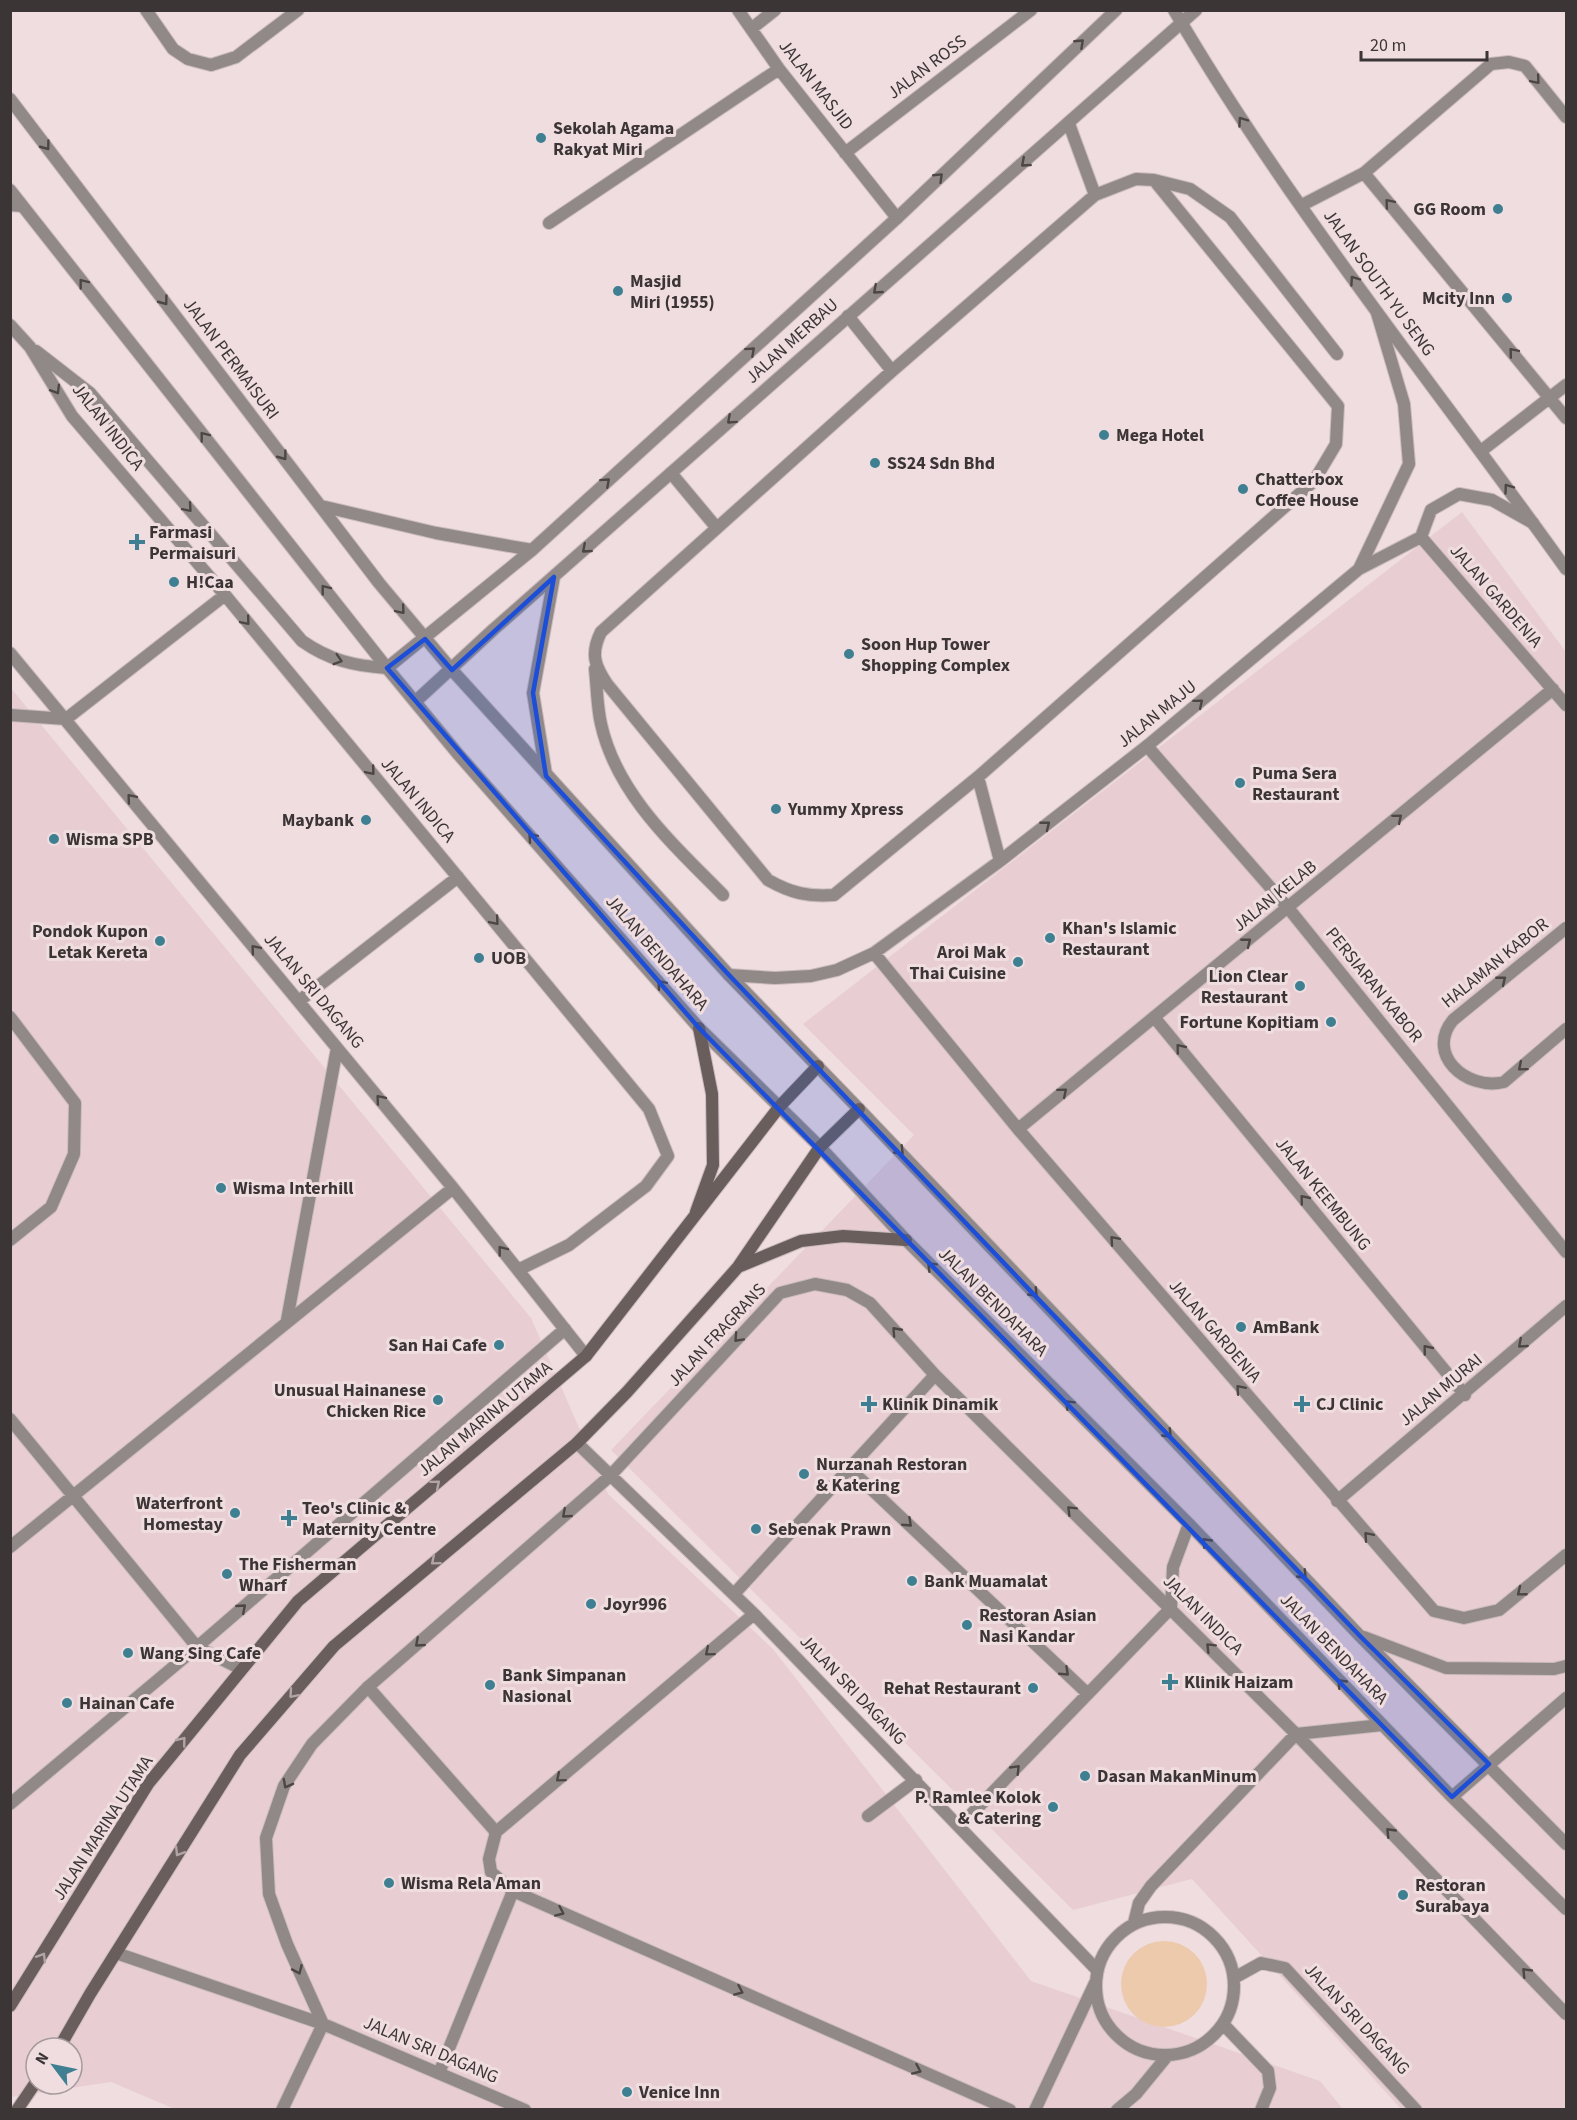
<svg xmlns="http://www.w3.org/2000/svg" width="1577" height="2120" font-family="'Source Sans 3',sans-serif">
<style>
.built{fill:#e8ced3;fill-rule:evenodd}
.green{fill:#edcaac}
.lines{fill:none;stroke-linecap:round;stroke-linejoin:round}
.service-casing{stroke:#cbbbbe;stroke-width:14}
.pedestrian-casing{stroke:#cbbbbe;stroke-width:14}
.minor-casing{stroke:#cbbbbe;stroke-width:14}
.tertiary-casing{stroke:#cbbbbe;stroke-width:14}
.secondary-casing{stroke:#cbbbbe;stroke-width:14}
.service{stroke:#908987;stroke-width:12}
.pedestrian{stroke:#908987;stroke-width:12}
.minor{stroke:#908987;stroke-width:12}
.tertiary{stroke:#908987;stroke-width:12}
.secondary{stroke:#695e5c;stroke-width:12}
.oneway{stroke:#4d4646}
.oneway2{stroke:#b3a4a5}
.marked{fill:#1d4ed8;fill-opacity:0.2;stroke:#1d4ed8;stroke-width:4.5;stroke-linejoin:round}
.poi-dot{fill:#3e7f92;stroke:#efdde0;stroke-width:2}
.labels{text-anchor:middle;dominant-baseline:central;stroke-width:6;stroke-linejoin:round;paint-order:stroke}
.street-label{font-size:18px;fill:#3c3536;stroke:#efdde0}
.poi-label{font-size:18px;font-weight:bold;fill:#3c3536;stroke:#efdde0;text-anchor:start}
</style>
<rect width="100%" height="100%" fill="#efdde0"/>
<path class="built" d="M1462 512 1566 652V2109H1401L1192 1879 1073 1910 611 1450 914 1135 803 1024Z
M10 687 531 1318 608 1494 773 1649 1031 1981 1320 2081 1343 2109 177 2110 111 2082 11 2097ZM36 2048H72V2084H36Z"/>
<path class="green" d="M1121 1984a43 43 0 1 1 86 0a43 43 0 1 1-86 0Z"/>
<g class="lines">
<g class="service-casing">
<path id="service" d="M146 10 173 49 188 59 211 65 236 57 298 10
M738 10 779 69 897 218
M751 29 775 10
M1566 117 1525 66 1509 62 1491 64 1364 173 1566 418
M1069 124 1095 195
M845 153 1031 10
M1136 179 1154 180 1338 406 1336 444 1314 481 978 777 834 895C808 897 791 893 768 880L607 684C595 666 590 654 601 632L892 371 1095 195Z
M1154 180 1190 189 1230 217 1337 354
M1302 205 1364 173
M549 223 779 69
M848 316 892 371
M10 325 30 347 72 416 225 595 649 1109 668 1156 646 1186 569 1245 518 1270
M36 351 90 393 302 641C329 660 354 666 387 668
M1481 451 1566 385
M671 473 716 527
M1421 537 1566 705
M1359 569 1421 537 1431 510 1459 494 1492 500 1533 523
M10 653 453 1188 586 1356
M595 669C597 687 597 707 601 724 617 795 674 845 723 895
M10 715 66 719 225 595
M978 777 1000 861
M1566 928 1453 1020C1425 1054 1466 1091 1504 1082L1566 1029
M874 953 1018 1129 1434 1611 1464 1618 1499 1610 1566 1555
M729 975 775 978 811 976 837 970 874 953 1000 861 1147 746 1359 569 1409 464 1404 404 1377 313
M299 1001 458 877
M10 1017 75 1103 74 1154 51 1207 10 1240
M1154 1017 1465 1395
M1018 1129 1553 689
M287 1320 337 1048
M10 1419 197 1647
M577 1443 754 1614 1097 1970
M850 1469 1088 1694
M1337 1501 1566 1306
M10 1547 453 1188
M734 1594 935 1375
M754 1614 496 1832 489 1859 491 1872 513 1891 1010 2110
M10 1804 197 1647 565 1329
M868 1816 916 1780
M960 1826 1171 1608 1173 1567 1189 1524
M1096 1986a69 69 0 1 1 138 0a69 69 0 1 1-138 0Z
M1134 1923 1139 1903 1151 1886 1296 1734 1382 1725
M116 1953 323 2024 525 2110
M1234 1978 1261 1963 1285 1968 1416 2110
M1223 2024 1268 2071 1270 2088 1261 2110
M282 2110 323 2024 287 1944 269 1894 266 1838 284 1786 312 1744 368 1687 610 1476 780 1293 815 1284 847 1290 870 1303 935 1375 1296 1734 1566 2014
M1035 2110 1095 1983
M1117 2110 1136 2094 1168 2055"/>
</g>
<g class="pedestrian-casing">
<path id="pedestrian" d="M1147 746 1289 909 1566 1252
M368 1687 496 1832
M439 2073 513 1891"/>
</g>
<g class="minor-casing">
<path id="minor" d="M1174 10C1289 207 1434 384 1566 569
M10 205 22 206
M197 1647 241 1669"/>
</g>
<g class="tertiary-casing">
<path id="tertiary" d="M10 99 379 583 452 670 729 975 859 1109 1360 1636 1566 1844
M10 190 387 668 458 754 699 1028 820 1147 906 1240 1189 1524 1452 1797 1566 1909
M321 506 436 533 532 550
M387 668 532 550 897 218 1116 10
M416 701 494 629 1196 10
M546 774 533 693 554 577
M1364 1637 1446 1668 1554 1669 1566 1666
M1452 1797 1566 1698"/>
</g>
<g class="secondary-casing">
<path id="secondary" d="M696 1212 713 1165 712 1094 699 1028
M738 1267 801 1241 843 1236 906 1240
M10 2006 148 1784 298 1601 586 1356 780 1106 818 1066
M59 2048 90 1994 240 1755 334 1646 577 1443 627 1392 738 1267 820 1147 859 1109
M17 2110 36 2082"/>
</g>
<use href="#service" class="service"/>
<use href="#pedestrian" class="pedestrian"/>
<use href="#minor" class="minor"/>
<use href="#tertiary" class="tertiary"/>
<use href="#secondary" class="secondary"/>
</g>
<defs><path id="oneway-chevron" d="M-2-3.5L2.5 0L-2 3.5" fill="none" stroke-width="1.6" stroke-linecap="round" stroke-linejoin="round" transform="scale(1.5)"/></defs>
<g class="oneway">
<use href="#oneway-chevron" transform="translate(1080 43) rotate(-43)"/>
<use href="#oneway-chevron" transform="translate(1536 80) rotate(50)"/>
<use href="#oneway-chevron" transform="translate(1242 121) rotate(-125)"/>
<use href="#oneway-chevron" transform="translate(46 146) rotate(53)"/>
<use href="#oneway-chevron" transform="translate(1025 163) rotate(139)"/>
<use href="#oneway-chevron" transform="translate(939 177) rotate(-44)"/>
<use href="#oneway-chevron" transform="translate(1389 203) rotate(-130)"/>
<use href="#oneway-chevron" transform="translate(1354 280) rotate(-125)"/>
<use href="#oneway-chevron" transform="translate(83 283) rotate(-128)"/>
<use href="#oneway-chevron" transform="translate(877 290) rotate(139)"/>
<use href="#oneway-chevron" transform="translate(164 301) rotate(53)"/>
<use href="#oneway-chevron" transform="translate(751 351) rotate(-42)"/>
<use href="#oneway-chevron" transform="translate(1513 352) rotate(-130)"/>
<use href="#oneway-chevron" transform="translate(56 390) rotate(59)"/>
<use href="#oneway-chevron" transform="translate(731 420) rotate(138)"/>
<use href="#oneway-chevron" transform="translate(204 436) rotate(-128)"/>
<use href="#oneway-chevron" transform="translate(283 456) rotate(53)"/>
<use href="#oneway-chevron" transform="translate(606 482) rotate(-42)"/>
<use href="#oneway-chevron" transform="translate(1508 488) rotate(-126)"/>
<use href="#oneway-chevron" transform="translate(188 508) rotate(49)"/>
<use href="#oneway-chevron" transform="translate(586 549) rotate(139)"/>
<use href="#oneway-chevron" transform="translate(325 589) rotate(-128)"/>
<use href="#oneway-chevron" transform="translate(401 610) rotate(50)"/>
<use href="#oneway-chevron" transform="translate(246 621) rotate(50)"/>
<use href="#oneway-chevron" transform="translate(338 660) rotate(17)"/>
<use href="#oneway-chevron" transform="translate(1199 703) rotate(-40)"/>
<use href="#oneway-chevron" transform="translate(371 771) rotate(50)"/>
<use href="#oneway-chevron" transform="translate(131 798) rotate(-130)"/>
<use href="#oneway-chevron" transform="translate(1398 818) rotate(-40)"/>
<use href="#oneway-chevron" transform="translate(1046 825) rotate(-38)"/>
<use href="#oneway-chevron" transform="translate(532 837) rotate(-131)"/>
<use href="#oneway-chevron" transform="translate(495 921) rotate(50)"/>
<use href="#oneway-chevron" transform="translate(1247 942) rotate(-39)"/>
<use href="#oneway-chevron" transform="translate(255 949) rotate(-130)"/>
<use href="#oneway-chevron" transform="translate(1502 980) rotate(-39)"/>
<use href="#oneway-chevron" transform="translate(661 984) rotate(-131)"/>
<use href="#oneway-chevron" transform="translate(1180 1048) rotate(-129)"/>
<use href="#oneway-chevron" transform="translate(1522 1067) rotate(140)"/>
<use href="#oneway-chevron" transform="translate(1063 1092) rotate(-40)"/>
<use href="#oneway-chevron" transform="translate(380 1099) rotate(-130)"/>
<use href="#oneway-chevron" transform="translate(900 1151) rotate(46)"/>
<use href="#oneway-chevron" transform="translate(1304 1199) rotate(-129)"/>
<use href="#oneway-chevron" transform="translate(1114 1240) rotate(-131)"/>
<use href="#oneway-chevron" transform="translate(502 1250) rotate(-128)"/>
<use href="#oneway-chevron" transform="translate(931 1266) rotate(-135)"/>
<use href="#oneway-chevron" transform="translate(1034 1293) rotate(46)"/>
<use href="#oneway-chevron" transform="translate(896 1331) rotate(-132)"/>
<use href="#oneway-chevron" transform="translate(738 1338) rotate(133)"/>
<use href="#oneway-chevron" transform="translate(1522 1344) rotate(139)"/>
<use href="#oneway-chevron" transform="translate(1427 1349) rotate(-129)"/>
<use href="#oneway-chevron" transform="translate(1240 1389) rotate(-131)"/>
<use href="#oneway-chevron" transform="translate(1069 1404) rotate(-135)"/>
<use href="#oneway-chevron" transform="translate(1168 1434) rotate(46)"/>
<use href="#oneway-chevron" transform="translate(1071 1510) rotate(-135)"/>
<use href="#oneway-chevron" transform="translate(566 1514) rotate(139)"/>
<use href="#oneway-chevron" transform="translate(908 1523) rotate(43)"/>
<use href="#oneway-chevron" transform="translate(1368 1536) rotate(-131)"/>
<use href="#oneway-chevron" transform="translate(1206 1542) rotate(-134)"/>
<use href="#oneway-chevron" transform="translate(1303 1575) rotate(46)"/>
<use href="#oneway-chevron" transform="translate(1521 1592) rotate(141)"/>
<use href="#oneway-chevron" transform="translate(242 1608) rotate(-41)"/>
<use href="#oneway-chevron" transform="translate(419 1643) rotate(139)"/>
<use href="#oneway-chevron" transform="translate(1210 1647) rotate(-135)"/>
<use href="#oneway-chevron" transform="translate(709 1652) rotate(140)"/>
<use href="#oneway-chevron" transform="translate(1065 1672) rotate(43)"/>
<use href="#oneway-chevron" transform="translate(1341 1683) rotate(-134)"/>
<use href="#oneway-chevron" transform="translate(1016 1769) rotate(-46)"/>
<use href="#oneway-chevron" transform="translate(560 1778) rotate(140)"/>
<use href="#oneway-chevron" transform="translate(287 1784) rotate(118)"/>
<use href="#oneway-chevron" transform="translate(1390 1832) rotate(-134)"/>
<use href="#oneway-chevron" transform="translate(560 1912) rotate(24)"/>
<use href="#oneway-chevron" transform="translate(298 1970) rotate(66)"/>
<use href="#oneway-chevron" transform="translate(1526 1972) rotate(-134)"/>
<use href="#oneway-chevron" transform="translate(739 1991) rotate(24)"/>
<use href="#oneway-chevron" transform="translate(917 2070) rotate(24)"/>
</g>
<g class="oneway2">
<use href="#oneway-chevron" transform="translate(436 1484) rotate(-40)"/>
<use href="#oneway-chevron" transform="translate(435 1561) rotate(140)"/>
<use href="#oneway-chevron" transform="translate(293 1694) rotate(131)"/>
<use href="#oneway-chevron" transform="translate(182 1741) rotate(-51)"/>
<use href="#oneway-chevron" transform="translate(179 1852) rotate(122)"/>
<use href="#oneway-chevron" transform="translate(42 1957) rotate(-59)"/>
</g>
<path class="marked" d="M554 577 533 693 546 776 729 975 1360 1636 1489 1764 1452 1797 699 1028 387 668 425 639 452 670Z"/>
<g class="poi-dot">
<circle cx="541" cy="138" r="6"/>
<circle cx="1498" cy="209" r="6"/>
<circle cx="618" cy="291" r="6"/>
<circle cx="1507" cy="298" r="6"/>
<circle cx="1104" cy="435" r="6"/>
<circle cx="875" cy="463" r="6"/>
<circle cx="1243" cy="489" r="6"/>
<path d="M134 533h6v6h6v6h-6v6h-6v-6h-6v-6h6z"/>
<circle cx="174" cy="582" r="6"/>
<circle cx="849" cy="654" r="6"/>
<circle cx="1240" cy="783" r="6"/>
<circle cx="776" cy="809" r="6"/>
<circle cx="366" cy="820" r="6"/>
<circle cx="54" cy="839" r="6"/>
<circle cx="1050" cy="938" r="6"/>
<circle cx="160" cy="941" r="6"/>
<circle cx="479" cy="958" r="6"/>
<circle cx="1018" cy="962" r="6"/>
<circle cx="1300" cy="986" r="6"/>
<circle cx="1331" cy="1022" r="6"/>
<circle cx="221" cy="1188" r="6"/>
<circle cx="1241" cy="1327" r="6"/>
<circle cx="499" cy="1345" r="6"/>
<circle cx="438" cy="1400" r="6"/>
<path d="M866 1395h6v6h6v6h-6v6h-6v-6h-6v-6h6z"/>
<path d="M1299 1395h6v6h6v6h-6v6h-6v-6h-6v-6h6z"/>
<circle cx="804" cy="1474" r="6"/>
<circle cx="235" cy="1513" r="6"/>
<path d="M286 1509h6v6h6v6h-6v6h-6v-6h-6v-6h6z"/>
<circle cx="756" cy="1529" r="6"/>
<circle cx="227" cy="1574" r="6"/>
<circle cx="912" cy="1581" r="6"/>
<circle cx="591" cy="1604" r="6"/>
<circle cx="967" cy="1625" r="6"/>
<circle cx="128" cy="1653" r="6"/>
<path d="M1167 1673h6v6h6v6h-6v6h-6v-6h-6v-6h6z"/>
<circle cx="490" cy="1685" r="6"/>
<circle cx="1033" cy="1688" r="6"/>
<circle cx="67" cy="1703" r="6"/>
<circle cx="1085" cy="1776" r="6"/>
<circle cx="1053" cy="1807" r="6"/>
<circle cx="389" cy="1883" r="6"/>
<circle cx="1403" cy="1895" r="6"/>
<circle cx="627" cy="2092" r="6"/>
</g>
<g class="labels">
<g class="street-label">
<text transform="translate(927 67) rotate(-37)">JALAN ROSS</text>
<text transform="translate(816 85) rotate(52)">JALAN MASJID</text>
<text transform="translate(1379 283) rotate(54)">JALAN SOUTH YU SENG</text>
<text transform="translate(792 341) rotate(-42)">JALAN MERBAU</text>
<text transform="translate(231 359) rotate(53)">JALAN PERMAISURI</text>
<text transform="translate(108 427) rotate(52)">JALAN INDICA</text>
<text transform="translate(1496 596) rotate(49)">JALAN GARDENIA</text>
<text transform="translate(1157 714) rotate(-39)">JALAN MAJU</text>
<text transform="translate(418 800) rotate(50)">JALAN INDICA</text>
<text transform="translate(1275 896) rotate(-39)">JALAN KELAB</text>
<text transform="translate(657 953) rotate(49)">JALAN BENDAHARA</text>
<text transform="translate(1495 963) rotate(-39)">HALAMAN KABOR</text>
<text transform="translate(1374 985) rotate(51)">PERSIARAN KABOR</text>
<text transform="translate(314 991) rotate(50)">JALAN SRI DAGANG</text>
<text transform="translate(1323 1194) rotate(51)">JALAN KEEMBUNG</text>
<text transform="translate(993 1302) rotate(45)">JALAN BENDAHARA</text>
<text transform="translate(1215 1331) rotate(49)">JALAN GARDENIA</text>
<text transform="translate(717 1335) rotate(-47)">JALAN FRAGRANS</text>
<text transform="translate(1441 1390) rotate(-40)">JALAN MURAI</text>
<text transform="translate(485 1419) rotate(-40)">JALAN MARINA UTAMA</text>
<text transform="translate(1203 1615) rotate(45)">JALAN INDICA</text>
<text transform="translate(1334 1649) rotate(46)">JALAN BENDAHARA</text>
<text transform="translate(853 1690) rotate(46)">JALAN SRI DAGANG</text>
<text transform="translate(103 1828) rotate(-57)">JALAN MARINA UTAMA</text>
<text transform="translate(1357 2019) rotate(47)">JALAN SRI DAGANG</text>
<text transform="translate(431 2050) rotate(23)">JALAN SRI DAGANG</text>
</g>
<g class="poi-label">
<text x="553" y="128">Sekolah Agama<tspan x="553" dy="21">Rakyat Miri</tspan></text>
<text x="1486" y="209" text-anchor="end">GG Room</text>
<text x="630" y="281">Masjid<tspan x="630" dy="21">Miri (1955)</tspan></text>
<text x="1495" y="298" text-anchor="end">Mcity Inn</text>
<text x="1116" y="435">Mega Hotel</text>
<text x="887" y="463">SS24 Sdn Bhd</text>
<text x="1255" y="479">Chatterbox<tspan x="1255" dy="21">Coffee House</tspan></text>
<text x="149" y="532">Farmasi<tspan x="149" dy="21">Permaisuri</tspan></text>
<text x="186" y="582">H!Caa</text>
<text x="861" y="644">Soon Hup Tower<tspan x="861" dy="21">Shopping Complex</tspan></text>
<text x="1252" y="773">Puma Sera<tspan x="1252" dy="21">Restaurant</tspan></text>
<text x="788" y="809">Yummy Xpress</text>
<text x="354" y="820" text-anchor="end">Maybank</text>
<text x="66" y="839">Wisma SPB</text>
<text x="1062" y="928">Khan's Islamic<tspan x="1062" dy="21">Restaurant</tspan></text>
<text x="148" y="931" text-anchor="end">Pondok Kupon<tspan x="148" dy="21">Letak Kereta</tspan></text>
<text x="1006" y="952" text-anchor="end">Aroi Mak<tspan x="1006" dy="21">Thai Cuisine</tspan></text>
<text x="491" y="958">UOB</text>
<text x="1288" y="976" text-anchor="end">Lion Clear<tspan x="1288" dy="21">Restaurant</tspan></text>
<text x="1319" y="1022" text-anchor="end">Fortune Kopitiam</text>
<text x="233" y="1188">Wisma Interhill</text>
<text x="1253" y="1327">AmBank</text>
<text x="487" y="1345" text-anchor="end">San Hai Cafe</text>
<text x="426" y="1390" text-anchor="end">Unusual Hainanese<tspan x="426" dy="21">Chicken Rice</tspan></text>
<text x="882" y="1404">Klinik Dinamik</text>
<text x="1316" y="1404">CJ Clinic</text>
<text x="816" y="1464">Nurzanah Restoran<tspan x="816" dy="21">&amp; Katering</tspan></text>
<text x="223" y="1503" text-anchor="end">Waterfront<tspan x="223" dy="21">Homestay</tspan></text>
<text x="302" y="1508">Teo's Clinic &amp;<tspan x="302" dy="21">Maternity Centre</tspan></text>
<text x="768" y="1529">Sebenak Prawn</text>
<text x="239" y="1564">The Fisherman<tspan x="239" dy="21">Wharf</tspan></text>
<text x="924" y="1581">Bank Muamalat</text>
<text x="603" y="1604">Joyr996</text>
<text x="979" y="1615">Restoran Asian<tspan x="979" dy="21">Nasi Kandar</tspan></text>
<text x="140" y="1653">Wang Sing Cafe</text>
<text x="502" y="1675">Bank Simpanan<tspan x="502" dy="21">Nasional</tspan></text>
<text x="1184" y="1682">Klinik Haizam</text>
<text x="1021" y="1688" text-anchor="end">Rehat Restaurant</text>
<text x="79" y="1703">Hainan Cafe</text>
<text x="1097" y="1776">Dasan MakanMinum</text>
<text x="1041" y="1797" text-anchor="end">P. Ramlee Kolok<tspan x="1041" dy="21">&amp; Catering</tspan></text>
<text x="401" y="1883">Wisma Rela Aman</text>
<text x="1415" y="1885">Restoran<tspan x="1415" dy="21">Surabaya</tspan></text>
<text x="639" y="2092">Venice Inn</text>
</g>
</g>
<rect width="1577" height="2120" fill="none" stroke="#3c3536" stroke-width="24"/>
<g transform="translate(54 2066) rotate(302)"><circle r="28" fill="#efdde0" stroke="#a79a9c" stroke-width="1.5"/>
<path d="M0-4.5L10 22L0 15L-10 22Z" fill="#3e7f92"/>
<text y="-9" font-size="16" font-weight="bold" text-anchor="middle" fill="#3c3536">N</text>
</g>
<path d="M1361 51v9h126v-9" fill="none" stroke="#3c3536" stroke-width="3"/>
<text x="1370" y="51" font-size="18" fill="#3c3536" stroke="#efdde0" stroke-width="4.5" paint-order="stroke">20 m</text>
</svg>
